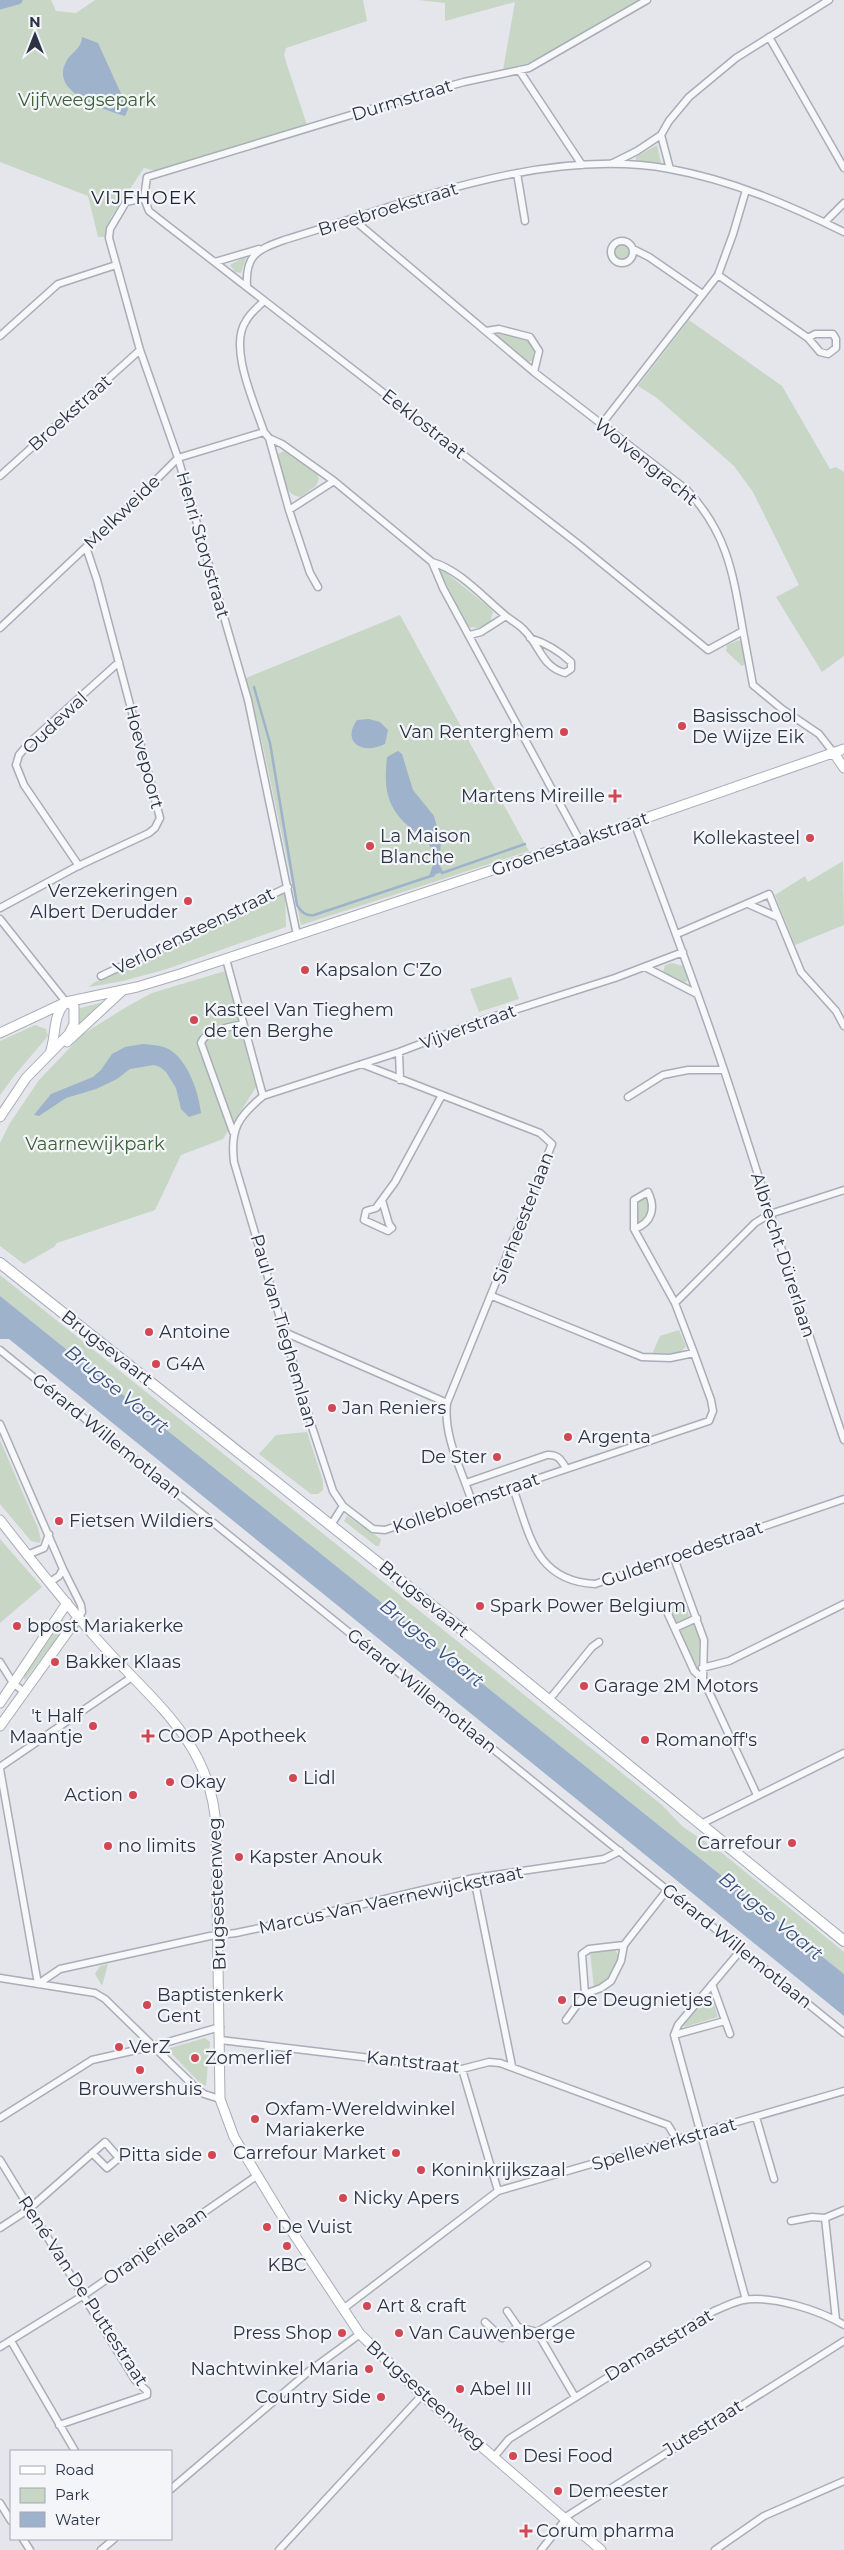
<svg xmlns="http://www.w3.org/2000/svg" width="844" height="2550" font-family="Montserrat,sans-serif">
<style>
.green{fill:#c8d6c5}
.water{fill:#9eb2cc}
.lines{fill:none;stroke-linecap:round;stroke-linejoin:round}
.stream{stroke:#9eb2cc;stroke-width:2.5}
.canal{stroke:#9eb2cc;stroke-width:9}
.street-casing{stroke:#a9adb7;stroke-width:9}
.secondary-casing{stroke:#a9adb7;stroke-width:11}
.primary-casing{stroke:#a3aab8;stroke-width:12}
.street{stroke:#f7f8fa;stroke-width:6}
.secondary{stroke:#fff;stroke-width:9}
.primary{stroke:#fff;stroke-width:10}
.poi-dot{fill:#d14854;stroke:#f4f5f9;stroke-width:2}
.labels{text-anchor:middle;dominant-baseline:central;stroke-width:4.5;stroke-linejoin:round;paint-order:stroke}
.park-label{font-size:18px;fill:#3d6138;stroke:#f4f5f9}
.street-label{font-size:18px;fill:#2b3345;stroke:#f4f5f9}
.poi-label{font-size:18px;fill:#2b3345;stroke:#f4f5f9;text-anchor:start}
.neighbourhood-label{font-size:19px;letter-spacing:1px;fill:#1d2436;stroke:#f4f5f9}
.water-label{font-size:19px;font-style:italic;fill:#344f7a;stroke:#f4f5f9}
</style>
<rect width="100%" height="100%" fill="#e4e6ec"/>
<path class="green" d="M0 0H51L56 11 76 13 95 0H363L367 21 286 48 284 55 287 65 307 125 160 172 144 168 111 217 105 237H98L88 196 0 162Z
M418 0H644L528 63 503 70 515 2 445 21V3Z
M657 145 661 163 636 161V157Z
M615 252a8 8 0 1 1 16 0a8 8 0 1 1-16 0Z
M243 258H246L241 273 235 272 230 265Z
M689 320 782 386 830 469 836 467 844 472V656L822 672 776 597 799 585 753 492 734 466 657 398 638 386Z
M499 332 528 339 534 347 533 360 528 362 496 336Z
M284 451 317 474 319 479 316 486 300 497C282 495 281 469 276 455Z
M439 570H443L490 608 493 612 490 623 478 628 469 627Z
M400 615 529 851 301 925 262 742 246 678Z
M739 640 743 645 745 664 742 666 726 651 727 645Z
M843 861 844 925 795 945 775 895 805 876 808 882Z
M285 891 286 927 167 969 123 981 89 987 93 983Z
M672 963 684 966 688 979 686 982H683L663 972 665 965Z
M225 971 256 1087 223 1139 181 1155 155 1210 57 1243 54 1247 24 1264 0 1246V1143L10 1123 39 1080 83 1034 128 1006 152 993Z
M511 977 519 999 479 1012 470 989Z
M108 1001 80 1028 77 1013 80 1008Z
M35 1025 46 1029 48 1036 14 1076 0 1095V1041Z
M646 1197C651 1207 649 1215 640 1221H636L639 1201Z
M0 1275 662 1805 683 1827 722 1853 844 1952V1974L0 1296Z
M679 1330 686 1346 680 1353 652 1354 660 1336Z
M307 1432 323 1481V1490L318 1494H311L259 1454 276 1435Z
M0 1440 38 1528 41 1540 39 1543 31 1541 0 1504Z
M347 1516 381 1539 379 1546H376L344 1521Z
M0 1539 42 1587 0 1623Z
M684 1600 690 1619 675 1623 670 1613 661 1612 659 1609Z
M61 1619 68 1623 25 1680 23 1676Z
M690 1624 694 1625 700 1639 698 1671 678 1630Z
M614 1949 620 1957C615 1970 608 1984 594 1988L590 1952Z
M108 1964 102 1986 95 1974 100 1966Z
M708 1995H711L718 2017 684 2027V2025Z
M205 2038 210 2042 206 2086 201 2084 170 2052V2048Z"/>
<path class="water" d="M82 37 98 43 128 109 125 116C106 110 49 93 66 62 71 52 81 50 82 37Z
M369 719 380 722 388 730 385 744C363 755 341 743 357 720Z
M398 751 402 754 413 790 434 816 441 842 439 863 443 872 429 876C445 840 415 839 397 814 384 796 385 778 387 757Z
M143 1044C153 1045 165 1045 173 1052 189 1064 199 1094 201 1113L189 1117 181 1109 176 1088 166 1072 160 1067 154 1065 130 1069 117 1079 96 1089 66 1098 39 1116 34 1115 51 1094 93 1077 101 1070 112 1054 125 1047Z
M0 1296 844 1974V2016L9 1339H0Z"/>
<g class="lines">
<path class="stream" d="M254 687 270 743 297 905C302 913 306 916 314 915L434 875
M442 873 525 844"/>
<path class="canal" d="M0 5 18 0"/>
<g class="street-casing">
<path id="street" d="M769 37 844 168
M519 70 582 165
M661 135 670 169
M611 164 637 151 661 135 669 121 689 97 736 58 829 0
M517 173 525 221
M144 198 149 211 159 219 577 543 708 650 743 631C733 574 728 534 687 490L534 372 354 220
M825 222 844 203
M611 252a11 11 0 1 1 22 0a11 11 0 1 1-22 0Z
M633 249 649 257 701 293
M215 262 259 249
M718 275 808 338 820 352 828 354 836 348V339L833 334H815L808 338
M247 286C245 255 257 250 284 240 405 204 542 146 670 169 731 180 789 205 844 232
M264 301C258 307 250 313 246 321 228 347 255 404 264 432L269 438 289 510 334 481 432 562 443 588 580 841
M486 331 499 329 530 337 539 351 534 372
M0 336 58 284 116 265
M601 425 718 275 733 234 746 190
M269 438 282 444 334 481
M0 476 140 350
M289 510 310 573 318 587
M432 562C460 570 484 598 506 616
M0 628 135 501 178 458 264 432
M743 631 753 685 782 709 819 734 833 752
M470 635 481 632 506 616C512 621 520 625 525 631 540 646 542 667 565 673L571 669V662C559 651 546 643 530 638
M634 822C665 904 696 987 724 1070 765 1193 802 1318 844 1440
M79 866 24 785 16 765 19 755 29 743 119 662
M748 904 777 917
M0 908 76 867 149 833 155 828 160 818 97 580 86 547
M0 919 66 1002
M677 934 769 894 801 972 836 1011 844 1026
M297 935 248 700 178 458 140 350 109 238 110 229 126 202 144 198 147 177 420 94 464 82 529 68 647 0
M226 959 263 1096
M645 967 697 994
M101 976 288 887
M399 1052 400 1080
M362 1064 540 1133 552 1144 447 1403C443 1436 462 1471 472 1502
M628 1097 663 1075 688 1070H724
M233 1132 201 1043C205 1030 231 1027 243 1024
M382 1200 389 1224 392 1228 388 1231 364 1220 366 1211 376 1208 395 1182 442 1095
M492 1296 642 1357 670 1358 694 1353
M675 1303 755 1223 770 1214 844 1190
M284 1332 447 1403
M0 1350 844 2033
M0 1424 63 1569 81 1605 82 1612 79 1616
M466 1483 547 1455C558 1454 561 1460 566 1468
M513 1488C530 1535 535 1581 595 1584L844 1499
M343 1506 373 1529 385 1530 709 1421 713 1411 711 1400 694 1353 675 1303 634 1229C652 1223 656 1208 648 1192L634 1200V1229
M331 1525 343 1506 333 1491 313 1430 234 1162C230 1129 238 1117 263 1096L399 1052 486 1019 615 978 683 952
M27 1555 44 1548 49 1534
M674 1558 704 1640 703 1679 757 1795
M50 1582 59 1576 63 1569
M668 1614 694 1671 703 1679
M675 1628 697 1618
M0 1662 13 1683 24 1692
M702 1668 729 1661 844 1604
M549 1700 592 1647 599 1642
M0 1767 132 1677
M0 1769 38 1984
M701 1824 844 1753
M474 1878 512 2066
M624 1945 589 1949 582 1954 585 1994 601 1988 611 1981 621 1961 624 1945 667 1890
M741 1950 678 2025 674 2035 746 2300
M0 1978 95 1993 105 1999 196 2088 204 2094 220 2099
M38 1984 60 1969 210 1936 236 1933 283 1923 474 1878 604 1859 620 1851
M712 1984 730 2034
M566 2020 585 1994
M674 2035 725 2021
M220 2040 462 2069 489 2062 500 2063 668 2125 677 2140
M462 2069 498 2191
M756 2117 774 2179
M0 2118 92 2060 154 2046 220 2027
M0 2160 135 2380 147 2391V2395L59 2425
M791 2221 812 2217 825 2218
M0 2228 29 2209 105 2142 119 2158 107 2168 92 2153
M343 2309 498 2191 844 2091
M507 2311 518 2327 537 2332
M836 2320 825 2218 844 2210
M485 2322 502 2338 518 2327
M11 2341 75 2451
M0 2347 84 2295 258 2175
M575 2397 537 2332 647 2265
M494 2457 509 2439 714 2311C724 2307 733 2302 743 2300 772 2295 819 2310 844 2325
M171 2489 308 2372 360 2334
M0 2503 11 2521
M564 2518 844 2341
M23 2539 30 2550
M101 2550 114 2539
M279 2550 422 2395
M541 2550 565 2520
M715 2550 764 2516 844 2481"/>
</g>
<g class="secondary-casing">
<path id="secondary" d="M833 752 844 768
M0 1033 66 1002 137 987 180 974 580 841 844 749
M67 1042 123 990
M51 1050C56 1034 53 1017 64 1004
M0 1117 26 1078 69 1034 74 1024V1006L66 1002
M0 1520C31 1560 63 1600 96 1638 149 1699 212 1740 216 1828L220 2099 234 2137 285 2221 360 2334 422 2395 601 2550
M0 1703 67 1603
M0 1726 79 1616"/>
</g>
<g class="primary-casing">
<path id="primary" d="M0 1263 459 1627 844 1941"/>
</g>
<use href="#street" class="street"/>
<use href="#secondary" class="secondary"/>
<use href="#primary" class="primary"/>
</g>
<g class="poi-dot">
<circle cx="682" cy="726" r="5"/>
<circle cx="564" cy="732" r="5"/>
<path d="M612.5 788.5h5v5h5v5h-5v5h-5v-5h-5v-5h5z"/>
<circle cx="810" cy="838" r="5"/>
<circle cx="370" cy="846" r="5"/>
<circle cx="188" cy="901" r="5"/>
<circle cx="305" cy="970" r="5"/>
<circle cx="194" cy="1020" r="5"/>
<circle cx="149" cy="1332" r="5"/>
<circle cx="156" cy="1364" r="5"/>
<circle cx="332" cy="1408" r="5"/>
<circle cx="568" cy="1437" r="5"/>
<circle cx="497" cy="1457" r="5"/>
<circle cx="59" cy="1521" r="5"/>
<circle cx="480" cy="1606" r="5"/>
<circle cx="17" cy="1626" r="5"/>
<circle cx="55" cy="1662" r="5"/>
<circle cx="584" cy="1686" r="5"/>
<circle cx="93" cy="1726" r="5"/>
<path d="M145.5 1728.5h5v5h5v5h-5v5h-5v-5h-5v-5h5z"/>
<circle cx="645" cy="1740" r="5"/>
<circle cx="293" cy="1778" r="5"/>
<circle cx="170" cy="1782" r="5"/>
<circle cx="133" cy="1795" r="5"/>
<circle cx="792" cy="1843" r="5"/>
<circle cx="108" cy="1846" r="5"/>
<circle cx="239" cy="1857" r="5"/>
<circle cx="562" cy="2000" r="5"/>
<circle cx="147" cy="2005" r="5"/>
<circle cx="119" cy="2047" r="5"/>
<circle cx="195" cy="2058" r="5"/>
<circle cx="140" cy="2070" r="5"/>
<circle cx="255" cy="2119" r="5"/>
<circle cx="396" cy="2153" r="5"/>
<circle cx="212" cy="2155" r="5"/>
<circle cx="421" cy="2170" r="5"/>
<circle cx="343" cy="2198" r="5"/>
<circle cx="267" cy="2227" r="5"/>
<circle cx="287" cy="2246" r="5"/>
<circle cx="367" cy="2306" r="5"/>
<circle cx="342" cy="2333" r="5"/>
<circle cx="399" cy="2333" r="5"/>
<circle cx="369" cy="2369" r="5"/>
<circle cx="460" cy="2389" r="5"/>
<circle cx="381" cy="2397" r="5"/>
<circle cx="513" cy="2456" r="5"/>
<circle cx="558" cy="2491" r="5"/>
<path d="M523.5 2523.5h5v5h5v5h-5v5h-5v-5h-5v-5h5z"/>
</g>
<g class="labels">
<g class="park-label">
<text x="87" y="100">Vijfweegsepark</text>
<text x="95" y="1144">Vaarnewijkpark</text>
</g>
<g class="street-label">
<text transform="translate(402 100) rotate(-17)">Durmstraat</text>
<text transform="translate(388 209) rotate(-17)">Breebroekstraat</text>
<text transform="translate(70 413) rotate(-42)">Broekstraat</text>
<text transform="translate(424 424) rotate(38)">Eeklostraat</text>
<text transform="translate(646 462) rotate(39)">Wolvengracht</text>
<text transform="translate(122 512) rotate(-44)">Melkweide</text>
<text transform="translate(203 545) rotate(74)">Henri Storystraat</text>
<text transform="translate(55 723) rotate(-43)">Oudewal</text>
<text transform="translate(144 757) rotate(75)">Hoevepoort</text>
<text transform="translate(570 844) rotate(-19)">Groenestaakstraat</text>
<text transform="translate(194 931) rotate(-26)">Verlorensteenstraat</text>
<text transform="translate(468 1027) rotate(-20)">Vijverstraat</text>
<text transform="translate(523 1218) rotate(-69)">Sierheesterlaan</text>
<text transform="translate(783 1255) rotate(72)">Albrecht Dürerlaan</text>
<text transform="translate(284 1331) rotate(74)">Paul van Tieghemlaan</text>
<text transform="translate(107 1348) rotate(38)">Brugsevaart</text>
<text transform="translate(107 1436) rotate(39)">Gérard Willemotlaan</text>
<text transform="translate(466 1503) rotate(-19)">Kollebloemstraat</text>
<text transform="translate(682 1554) rotate(-19)">Guldenroedestraat</text>
<text transform="translate(424 1599) rotate(39)">Brugsevaart</text>
<text transform="translate(422 1691) rotate(39)">Gérard Willemotlaan</text>
<text transform="translate(217 1894) rotate(-92)">Brugsesteenweg</text>
<text transform="translate(391 1900) rotate(-12)">Marcus Van Vaernewijckstraat</text>
<text transform="translate(737 1946) rotate(39)">Gérard Willemotlaan</text>
<text transform="translate(413 2062) rotate(6)">Kantstraat</text>
<text transform="translate(664 2144) rotate(-16)">Spellewerkstraat</text>
<text transform="translate(155 2246) rotate(-35)">Oranjerielaan</text>
<text transform="translate(83 2291) rotate(57)">René Van De Puttestraat</text>
<text transform="translate(659 2345) rotate(-31)">Damaststraat</text>
<text transform="translate(426 2395) rotate(42)">Brugsesteenweg</text>
<text transform="translate(703 2428) rotate(-32)">Jutestraat</text>
</g>
<g class="poi-label">
<text x="692" y="716">Basisschool<tspan x="692" dy="21">De Wijze Eik</tspan></text>
<text x="554" y="732" text-anchor="end">Van Renterghem</text>
<text x="605" y="796" text-anchor="end">Martens Mireille</text>
<text x="380" y="836">La Maison<tspan x="380" dy="21">Blanche</tspan></text>
<text x="800" y="838" text-anchor="end">Kollekasteel</text>
<text x="178" y="891" text-anchor="end">Verzekeringen<tspan x="178" dy="21">Albert Derudder</tspan></text>
<text x="315" y="970">Kapsalon C'Zo</text>
<text x="204" y="1010">Kasteel Van Tieghem<tspan x="204" dy="21">de ten Berghe</tspan></text>
<text x="159" y="1332">Antoine</text>
<text x="166" y="1364">G4A</text>
<text x="342" y="1408">Jan Reniers</text>
<text x="578" y="1437">Argenta</text>
<text x="487" y="1457" text-anchor="end">De Ster</text>
<text x="69" y="1521">Fietsen Wildiers</text>
<text x="490" y="1606">Spark Power Belgium</text>
<text x="27" y="1626">bpost Mariakerke</text>
<text x="65" y="1662">Bakker Klaas</text>
<text x="594" y="1686">Garage 2M Motors</text>
<text x="83" y="1716" text-anchor="end">'t Half<tspan x="83" dy="21">Maantje</tspan></text>
<text x="158" y="1736">COOP Apotheek</text>
<text x="655" y="1740">Romanoff's</text>
<text x="303" y="1778">Lidl</text>
<text x="180" y="1782">Okay</text>
<text x="123" y="1795" text-anchor="end">Action</text>
<text x="782" y="1843" text-anchor="end">Carrefour</text>
<text x="118" y="1846">no limits</text>
<text x="249" y="1857">Kapster Anouk</text>
<text x="157" y="1995">Baptistenkerk<tspan x="157" dy="21">Gent</tspan></text>
<text x="572" y="2000">De Deugnietjes</text>
<text x="129" y="2047">VerZ</text>
<text x="205" y="2058">Zomerlief</text>
<text x="140" y="2089" text-anchor="middle">Brouwershuis</text>
<text x="265" y="2109">Oxfam-Wereldwinkel<tspan x="265" dy="21">Mariakerke</tspan></text>
<text x="386" y="2153" text-anchor="end">Carrefour Market</text>
<text x="202" y="2155" text-anchor="end">Pitta side</text>
<text x="431" y="2170">Koninkrijkszaal</text>
<text x="353" y="2198">Nicky Apers</text>
<text x="277" y="2227">De Vuist</text>
<text x="287" y="2265" text-anchor="middle">KBC</text>
<text x="377" y="2306">Art &amp; craft</text>
<text x="332" y="2333" text-anchor="end">Press Shop</text>
<text x="409" y="2333">Van Cauwenberge</text>
<text x="359" y="2369" text-anchor="end">Nachtwinkel Maria</text>
<text x="470" y="2389">Abel III</text>
<text x="371" y="2397" text-anchor="end">Country Side</text>
<text x="523" y="2456">Desi Food</text>
<text x="568" y="2491">Demeester</text>
<text x="536" y="2531">Corum pharma</text>
</g>
<g class="neighbourhood-label">
<text x="144" y="197">VIJFHOEK</text>
</g>
<g class="water-label">
<text transform="translate(117 1389) rotate(39)">Brugse Vaart</text>
<text transform="translate(432 1643) rotate(39)">Brugse Vaart</text>
<text transform="translate(771 1916) rotate(39)">Brugse Vaart</text>
</g>
</g>
<rect x="10" y="2450" width="162" height="90" fill="#f4f5f9" stroke="#a4a7b1"/>
<rect x="20" y="2466" width="25" height="8" fill="#ffffff" stroke="#a4a7b1"/>
<text x="55" y="2475" font-size="15" fill="#2b3345">Road</text>
<rect x="20" y="2488" width="25" height="15" fill="#c8d6c5" stroke="#a4a7b1"/>
<text x="55" y="2500" font-size="15" fill="#2b3345">Park</text>
<rect x="20" y="2512" width="25" height="15" fill="#9eb2cc" stroke="#a4a7b1"/>
<text x="55" y="2525" font-size="15" fill="#2b3345">Water</text>
<g transform="translate(35 35)" stroke="#f4f5f9" stroke-width="4" paint-order="stroke">
<path d="M0-4L9 19L0 12L-9 19Z" fill="#2b3345"/>
<text y="-8" font-size="14" font-weight="bold" text-anchor="middle" fill="#2b3345">N</text>
</g>
</svg>
